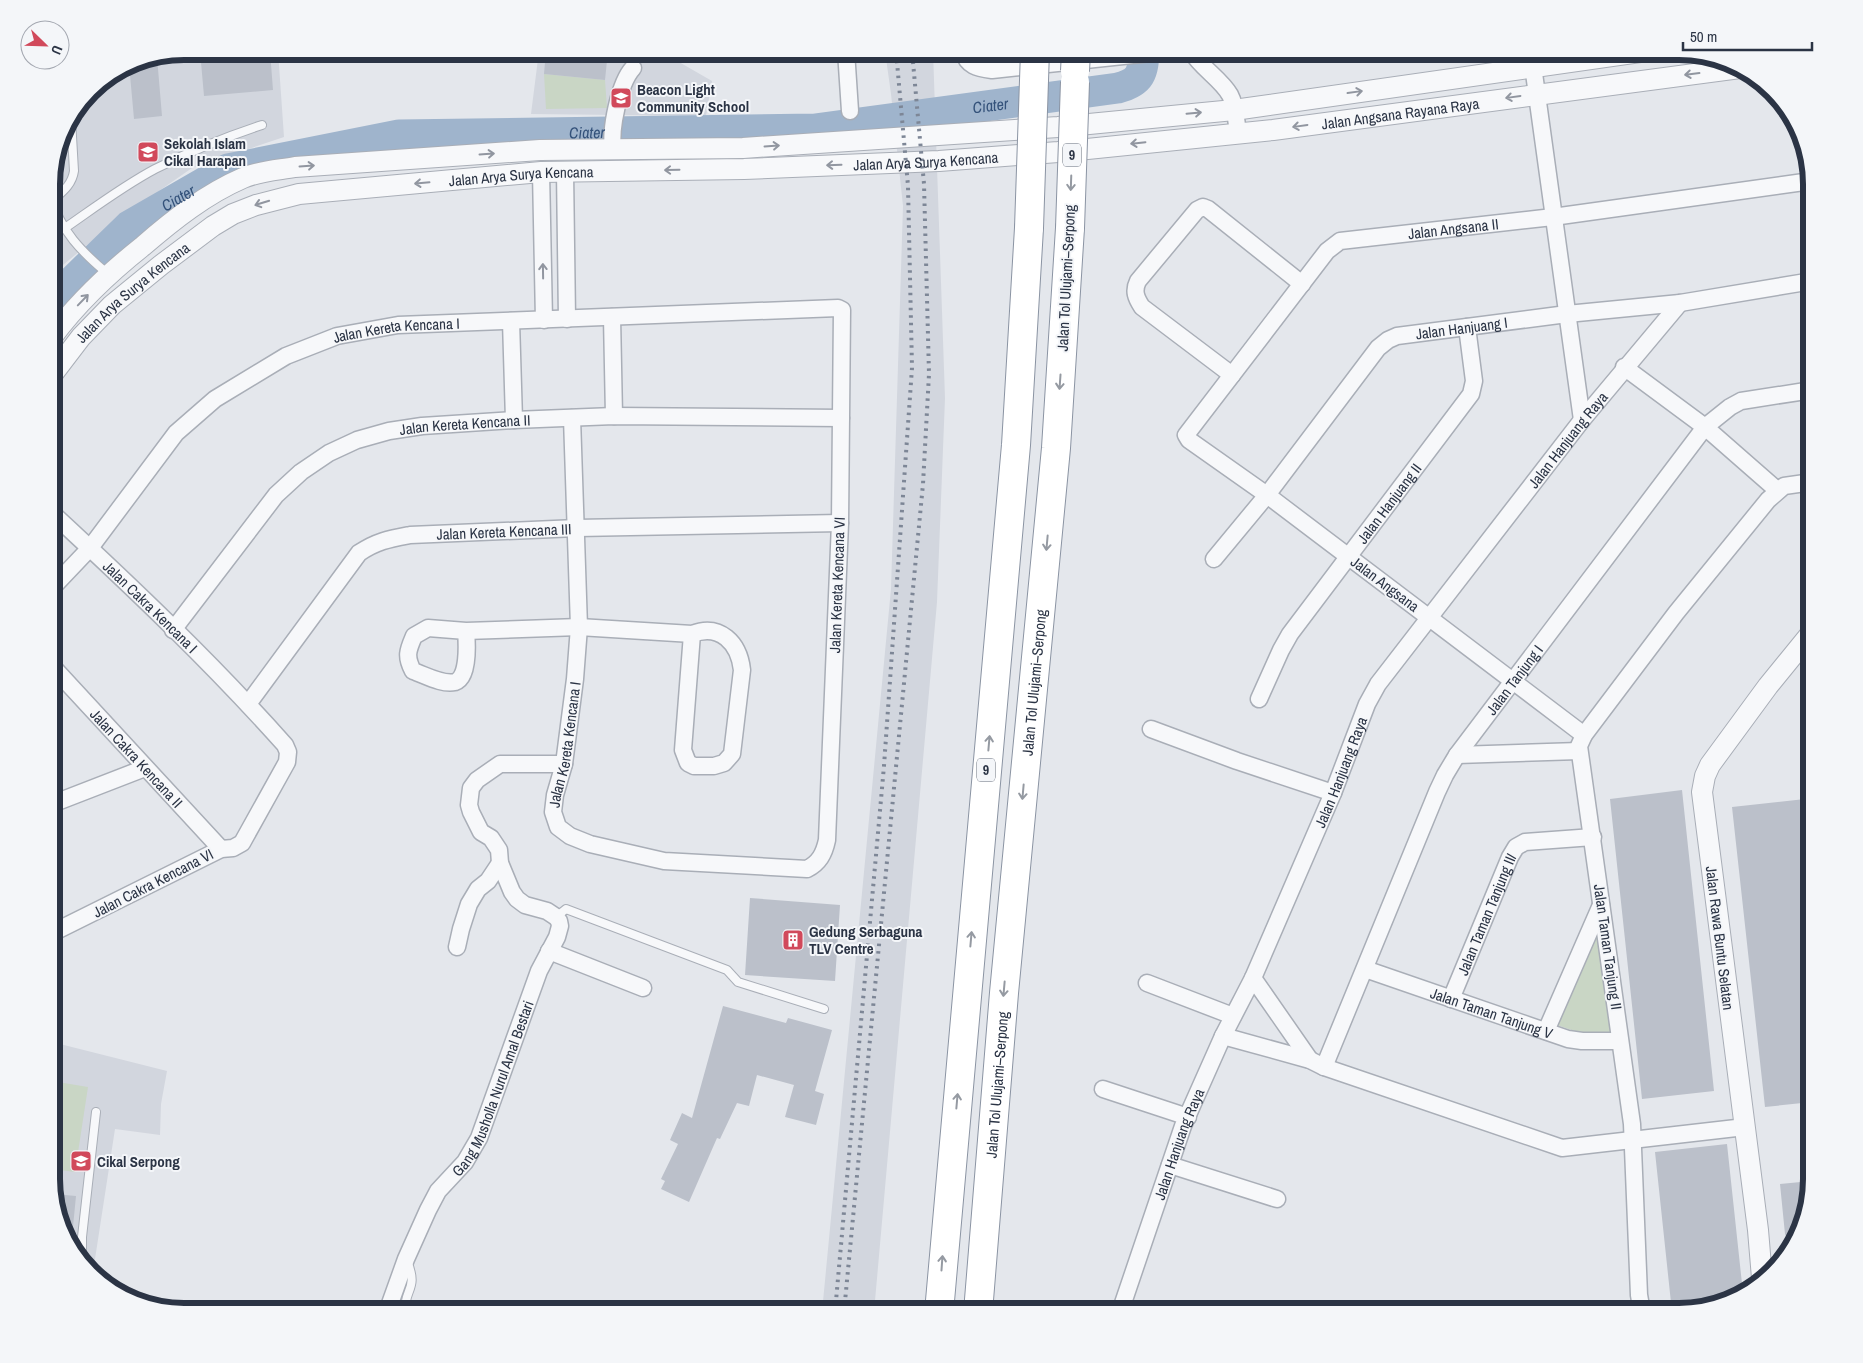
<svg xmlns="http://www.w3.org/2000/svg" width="1863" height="1363" font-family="'Archivo Narrow',sans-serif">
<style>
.built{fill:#d2d6de}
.green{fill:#c9d6c5}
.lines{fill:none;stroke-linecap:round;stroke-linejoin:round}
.river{stroke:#9fb4cc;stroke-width:31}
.building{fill:#bbc0ca}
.service-casing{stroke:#a9aeb7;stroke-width:10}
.minor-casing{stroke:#a9aeb7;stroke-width:19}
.tertiary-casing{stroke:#a9aeb7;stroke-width:22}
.motorway-casing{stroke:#8b94a3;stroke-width:30}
.service{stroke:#f7f8fa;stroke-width:8}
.minor{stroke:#f7f8fa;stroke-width:16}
.tertiary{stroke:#f7f8fa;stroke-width:20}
.motorway{stroke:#fff;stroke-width:28}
.rail{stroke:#7d8696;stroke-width:4;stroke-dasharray:2.5 5;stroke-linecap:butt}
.motorway-bridge-casing{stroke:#8b94a3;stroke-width:30;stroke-linecap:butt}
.motorway-bridge{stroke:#fff;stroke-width:28}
.oneway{stroke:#9196a0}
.oneway2{stroke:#959aa2}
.labels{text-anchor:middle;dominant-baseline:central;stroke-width:4;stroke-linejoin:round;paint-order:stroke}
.shield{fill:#f4f6f9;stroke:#676e7b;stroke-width:1}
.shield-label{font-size:14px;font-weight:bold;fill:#2b3445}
.poi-label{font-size:15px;font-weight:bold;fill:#2b3445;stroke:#f4f6f9;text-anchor:start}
.street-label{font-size:15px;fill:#2b3445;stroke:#f4f6f9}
.water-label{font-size:16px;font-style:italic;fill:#34527a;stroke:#f4f6f9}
.rim{fill:none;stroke:#2b3445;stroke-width:6}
</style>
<rect width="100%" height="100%" fill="#e4e7ec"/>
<path class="built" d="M184 51H278L284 137 192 168 120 218 52 274V176L61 133 90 90 134 61Z
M539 51H636L679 62 712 81 706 116 531 114Z
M885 51H933L945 398 937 602 874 1312H822L891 589 903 206 891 94Z
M52 1042 167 1071 161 1104 160 1135 115 1129 93 1272 69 1245 52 1187Z"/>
<path class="green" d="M544 74 605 80 607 108 546 109Z
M1598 925 1613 1032 1586 1035 1554 1024Z
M52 1081 88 1087 75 1172 52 1169Z"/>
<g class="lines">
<path class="river" id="s1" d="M52 301 129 226 228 169 399 135 815 129 1118 88C1141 82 1143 73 1144 51"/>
</g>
<path class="building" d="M200 51H270L273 90 204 96Z
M546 51H608L605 80 544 74Z
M157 57 162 116 134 119 129 64 134 61Z
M1682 790 1714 1091 1642 1099 1610 799Z
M1805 799 1812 860V1102L1765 1107 1732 807Z
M750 898 840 905 835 981 745 975Z
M723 1006 786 1023 788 1018 832 1030 815 1091 824 1094 816 1125 785 1117 794 1085 757 1075 749 1106 737 1103 720 1139 717 1138 689 1202 661 1189 665 1181 661 1179 678 1144 670 1140 682 1113 692 1118Z
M1727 1144 1743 1293 1738 1298 1679 1312H1672L1655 1152Z
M1811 1181 1805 1221 1791 1248 1785 1234 1780 1184Z
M54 1194 76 1196 71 1247 69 1245Z"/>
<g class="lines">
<g class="service-casing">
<path id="service" d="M52 197C58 229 84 254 108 274
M52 201C62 192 72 185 74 171L71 119
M65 228C94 208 123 186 155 169 189 152 225 137 262 125
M556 917 566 909 727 970 738 982 824 1009
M82 1260V1237L96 1112
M405 1312C404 1288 419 1290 407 1261"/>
</g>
<g class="minor-casing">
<g id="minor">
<path d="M846 51 850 111"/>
<path d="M963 51C967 66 977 68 992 70L1170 51"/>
<path d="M1191 51C1201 68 1221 79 1230 95 1236 106 1236 121 1238 133"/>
<path d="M1533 66 1582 420"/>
<path d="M613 149C610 130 619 83 633 68"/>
<path d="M565 171 567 319"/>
<path d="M541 172 544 320"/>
<path d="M612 317 614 416"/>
<path d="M511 321 514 420"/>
<path d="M1624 367 1705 427 1777 490"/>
<path d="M1232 375 1142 307C1136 298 1133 291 1138 281L1197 210 1203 207 1208 209 1302 284"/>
<path id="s2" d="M52 513C132 587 212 663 285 745L288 752 287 762 242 843 233 848 221 849 52 933"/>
<path id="s3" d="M1214 559 1267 495 1378 348 1388 340 1397 336 1567 314 1680 303 1812 281"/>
<path id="s4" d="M52 588 90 548 176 433 215 399 286 356 337 336 398 325 838 308 842 310 840 523 827 840C824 854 819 863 807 869L664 861 590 844 570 836 558 827 553 812 555 795 564 764 575 679 579 627 572 418"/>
<path id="s5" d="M173 630 276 495 301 472 329 453 357 440 389 431 422 426 514 420 614 416 841 418"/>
<path d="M466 631 428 628 414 636C408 650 405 656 413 671 425 675 442 685 455 682 469 678 467 643 466 631L579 627 692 634C720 623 739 643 742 670L732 754 724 763 714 766H694L688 763 683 750 692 634"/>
<path id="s6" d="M52 666 221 849"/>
<path id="s7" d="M1259 699 1281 650 1290 634 1471 394 1474 381 1467 327"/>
<path id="s8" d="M248 704 359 553C377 541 389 539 410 535L577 528 840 523"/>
<path d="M1151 729 1237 761 1333 793"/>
<path id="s9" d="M1584 735 1267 495 1189 440 1186 435 1327 251 1340 241 1553 217 1811 181"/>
<path d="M1457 755 1579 751"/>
<path d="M52 804 145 768"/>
<path d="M457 947 461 929 469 904 478 889 488 881 500 863"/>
<path d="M549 951 643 988"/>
<path id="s10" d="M1365 969 1568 1039 1582 1041H1620"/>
<path d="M1253 978 1310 1060"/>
<path d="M1147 983 1233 1016"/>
<path id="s11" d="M1451 999 1510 857 1516 847 1525 842 1593 837"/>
<path d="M1546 1031 1601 905"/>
<path d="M1223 1036 1310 1060 1324 1067 1562 1148 1745 1127"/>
<path id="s12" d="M1324 1067 1437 792 1445 775 1457 755 1705 427 1730 407 1741 401 1812 390"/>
<path d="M1103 1089 1188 1117"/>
<path d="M1170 1165 1277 1199"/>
<path id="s13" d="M387 1312 406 1259 428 1210 438 1191 465 1162 479 1138 539 971 557 937 560 926 559 921 556 917 547 911 525 905 517 899 512 892 500 863 499 850 491 838 481 832 471 812 469 805 471 788 477 780 500 764H564"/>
<path id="s14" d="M1120 1312 1183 1126 1223 1036 1253 978 1333 793 1367 704 1378 684 1582 420 1680 303"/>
<path d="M1642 1312 1639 1295 1632 1124 1579 746 1584 735 1676 613 1768 500 1784 486 1812 482"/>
</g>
</g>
<g class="tertiary-casing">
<g id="tertiary">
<path d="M52 337C78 302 109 273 143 246 173 220 206 194 243 178 259 171 278 170 295 167L540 150 743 148 1058 127 1234 110 1647 51"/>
<path id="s15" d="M52 375 81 337 112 305 161 265 213 226 233 214 256 205 299 194 541 172 744 169 939 161 1058 152 1273 130 1740 68"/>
<path d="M1762 1278 1758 1230 1702 792 1705 776 1710 765 1768 686 1812 632"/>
</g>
</g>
<g class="motorway-casing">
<g id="motorway">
<path d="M939 1312 1016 445 1029 228"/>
<path id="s16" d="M978 1312 1004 993 1056 448 1070 228"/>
</g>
</g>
<use href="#service" class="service"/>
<use href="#minor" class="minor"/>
<use href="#tertiary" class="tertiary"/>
<use href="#motorway" class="motorway"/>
<path class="rail" d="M835 1312 884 766 912 368 908 186 896 51
M844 1312 923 484 929 374 924 184 912 51"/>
<g class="motorway-bridge-casing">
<path id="motorway-bridge" d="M1075 71 1076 52
M1029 228 1035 51
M1070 228 1075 82"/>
</g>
<use href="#motorway-bridge" class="motorway-bridge"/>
</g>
<defs><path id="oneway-shaft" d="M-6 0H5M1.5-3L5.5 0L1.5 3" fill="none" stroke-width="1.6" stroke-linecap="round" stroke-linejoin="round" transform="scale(1.25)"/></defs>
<g class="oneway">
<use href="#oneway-shaft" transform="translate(1692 74) rotate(173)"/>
<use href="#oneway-shaft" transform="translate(1355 92) rotate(-8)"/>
<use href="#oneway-shaft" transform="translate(1513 97) rotate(172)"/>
<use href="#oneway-shaft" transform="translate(1194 113) rotate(-5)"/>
<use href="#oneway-shaft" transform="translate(1300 126) rotate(172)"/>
<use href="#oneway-shaft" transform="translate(1138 143) rotate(174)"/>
<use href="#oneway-shaft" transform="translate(772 146) rotate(-4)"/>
<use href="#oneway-shaft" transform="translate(487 154) rotate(-4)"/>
<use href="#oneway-shaft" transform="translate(834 165) rotate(178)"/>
<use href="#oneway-shaft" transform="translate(307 166) rotate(-4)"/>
<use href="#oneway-shaft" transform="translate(672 170) rotate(179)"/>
<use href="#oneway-shaft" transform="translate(422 183) rotate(175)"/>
<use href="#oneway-shaft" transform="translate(262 203) rotate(163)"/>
<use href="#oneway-shaft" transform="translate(543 271) rotate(-91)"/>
<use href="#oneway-shaft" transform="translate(83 300) rotate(-46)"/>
</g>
<g class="oneway2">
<use href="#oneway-shaft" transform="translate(1071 183) rotate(92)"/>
<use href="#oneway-shaft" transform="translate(1060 382) rotate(94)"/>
<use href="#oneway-shaft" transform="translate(1047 543) rotate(95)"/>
<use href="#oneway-shaft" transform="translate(989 743) rotate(-85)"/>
<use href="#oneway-shaft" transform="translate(1023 792) rotate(95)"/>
<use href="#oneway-shaft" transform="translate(971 939) rotate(-85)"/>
<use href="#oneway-shaft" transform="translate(1004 989) rotate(95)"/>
<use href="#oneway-shaft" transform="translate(957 1101) rotate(-85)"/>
<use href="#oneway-shaft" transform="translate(942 1263) rotate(-86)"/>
</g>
<defs>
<g id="school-square" transform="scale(1.125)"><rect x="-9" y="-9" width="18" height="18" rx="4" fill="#d1495b" stroke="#f4f6f9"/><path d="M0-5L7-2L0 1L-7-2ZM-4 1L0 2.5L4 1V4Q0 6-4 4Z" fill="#fff"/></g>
<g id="building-square" transform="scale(1.125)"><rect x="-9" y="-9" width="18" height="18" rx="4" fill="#d1495b" stroke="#f4f6f9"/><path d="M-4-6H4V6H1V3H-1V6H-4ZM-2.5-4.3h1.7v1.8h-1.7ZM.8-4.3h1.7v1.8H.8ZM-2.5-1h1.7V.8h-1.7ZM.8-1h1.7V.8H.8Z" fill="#fff"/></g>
</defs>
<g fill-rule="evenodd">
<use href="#school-square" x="621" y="98"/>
<use href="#school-square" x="148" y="152"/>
<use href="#building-square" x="793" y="940"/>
<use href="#school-square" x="81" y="1161"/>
</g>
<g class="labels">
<g class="shield">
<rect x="1063" y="143.5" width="18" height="23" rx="4"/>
<rect x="977" y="758.5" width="18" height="23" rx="4"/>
</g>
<g class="shield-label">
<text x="1072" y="155">9</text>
<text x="986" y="770">9</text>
</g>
<g class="poi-label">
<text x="637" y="89">Beacon Light<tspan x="637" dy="17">Community School</tspan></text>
<text x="164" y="143">Sekolah Islam<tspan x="164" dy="17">Cikal Harapan</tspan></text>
<text x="809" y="931">Gedung Serbaguna<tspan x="809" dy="17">TLV Centre</tspan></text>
<text x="97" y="1161">Cikal Serpong</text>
</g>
<g class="street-label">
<text stroke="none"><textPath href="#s15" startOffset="1418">Jalan Angsana Rayana Raya</textPath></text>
<text stroke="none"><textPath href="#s15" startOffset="941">Jalan Arya Surya Kencana</textPath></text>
<text stroke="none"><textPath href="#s15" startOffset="536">Jalan Arya Surya Kencana</textPath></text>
<text stroke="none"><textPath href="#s9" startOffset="861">Jalan Angsana II</textPath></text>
<text transform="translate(1066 278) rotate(-87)">Jalan Tol Ulujami–Serpong</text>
<text stroke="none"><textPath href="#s15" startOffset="116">Jalan Arya Surya Kencana</textPath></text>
<text stroke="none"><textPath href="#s3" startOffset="355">Jalan Hanjuang I</textPath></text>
<text stroke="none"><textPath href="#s4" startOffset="448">Jalan Kereta Kencana I</textPath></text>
<text stroke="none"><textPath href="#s5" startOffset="378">Jalan Kereta Kencana II</textPath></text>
<text stroke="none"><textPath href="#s14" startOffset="989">Jalan Hanjuang Raya</textPath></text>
<text stroke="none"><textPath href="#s7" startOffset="236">Jalan Hanjuang II</textPath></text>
<text stroke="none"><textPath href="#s8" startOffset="336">Jalan Kereta Kencana III</textPath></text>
<text transform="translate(1385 584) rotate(37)">Jalan Angsana</text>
<text transform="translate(837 585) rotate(-88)">Jalan Kereta Kencana VI</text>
<text stroke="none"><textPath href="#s2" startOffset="136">Jalan Cakra Kencana I</textPath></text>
<text stroke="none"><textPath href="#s12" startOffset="434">Jalan Tanjung I</textPath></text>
<text stroke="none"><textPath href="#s16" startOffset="632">Jalan Tol Ulujami–Serpong</textPath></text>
<text stroke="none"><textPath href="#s4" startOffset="1802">Jalan Kereta Kencana I</textPath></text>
<text stroke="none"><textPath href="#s6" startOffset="125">Jalan Cakra Kencana II</textPath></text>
<text stroke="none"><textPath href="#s14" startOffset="584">Jalan Hanjuang Raya</textPath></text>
<text transform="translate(153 883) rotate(-27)">Jalan Cakra Kencana VI</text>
<text stroke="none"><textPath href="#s11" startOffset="92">Jalan Taman Tanjung III</textPath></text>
<text transform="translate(1720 938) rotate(83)">Jalan Rawa Buntu Selatan</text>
<text transform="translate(1608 947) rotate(82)">Jalan Taman Tanjung II</text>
<text stroke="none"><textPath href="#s10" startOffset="134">Jalan Taman Tanjung V</textPath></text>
<text stroke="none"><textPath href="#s16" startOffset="228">Jalan Tol Ulujami–Serpong</textPath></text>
<text stroke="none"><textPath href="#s13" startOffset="250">Gang Musholla Nurul Amal Bestari</textPath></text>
<text stroke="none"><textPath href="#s14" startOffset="178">Jalan Hanjuang Raya</textPath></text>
</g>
<g class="water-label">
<text stroke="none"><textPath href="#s1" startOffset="989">Ciater</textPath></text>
<text stroke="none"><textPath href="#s1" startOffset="584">Ciater</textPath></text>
<text stroke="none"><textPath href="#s1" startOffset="164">Ciater</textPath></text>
</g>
</g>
<path d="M0 0H1863V1363H0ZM184 60H1679A124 124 0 0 1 1803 184V1179A124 124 0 0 1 1679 1303H184A124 124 0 0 1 60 1179V184A124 124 0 0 1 184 60Z" fill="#f4f6f9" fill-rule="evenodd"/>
<path class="rim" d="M184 60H1679A124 124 0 0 1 1803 184V1179A124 124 0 0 1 1679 1303H184A124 124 0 0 1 60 1179V184A124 124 0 0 1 184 60Z"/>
<g transform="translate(45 45) rotate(113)"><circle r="24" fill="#f4f6f9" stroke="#a4a8b1"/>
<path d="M0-4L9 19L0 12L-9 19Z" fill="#d1495b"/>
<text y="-8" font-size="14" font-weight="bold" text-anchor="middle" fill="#2b3445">U</text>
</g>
<path d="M1683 42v8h129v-8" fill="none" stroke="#2b3445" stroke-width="2.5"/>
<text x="1690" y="42" font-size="15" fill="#2b3445" stroke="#f4f6f9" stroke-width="4" paint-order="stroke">50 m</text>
</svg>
